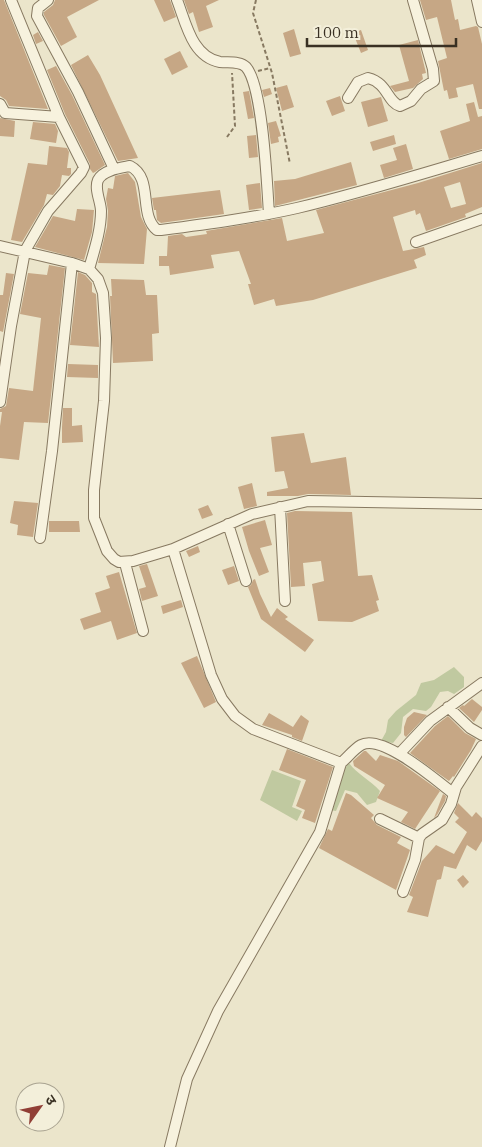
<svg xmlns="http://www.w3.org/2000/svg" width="482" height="1147" font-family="'IBM Plex Serif','Noto Sans Devanagari',serif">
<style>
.green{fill:#c0c9a0}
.building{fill:#c6a785;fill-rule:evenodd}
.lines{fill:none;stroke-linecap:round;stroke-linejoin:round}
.street-casing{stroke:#877961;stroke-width:12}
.path{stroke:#877961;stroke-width:2;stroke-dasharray:4 2.5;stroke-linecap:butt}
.street{stroke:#f7f2de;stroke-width:10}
</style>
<rect width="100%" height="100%" fill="#ebe5cb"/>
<path class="green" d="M454 667 464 677V687L454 694 448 691 440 692 431 707 426 711 413 709 403 717 401 733 393 743 381 741 386 732 388 720 396 711 416 695 421 683 434 680Z
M349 763C357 774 370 780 380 791L376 802 367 805 357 793 345 790 336 811 329 810 343 768Z
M272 770 301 781 292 807 302 811 297 821 260 800Z"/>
<path class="building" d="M0 0H4L48 109 9 106 6 100 0 96Z
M55 0H99L67 17 77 37 61 46 44 15V12L53 5Z
M154 0H170L176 17 164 22Z
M184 0H219L206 6 213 27 199 32 193 12 189 14Z
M420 0H451L455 20 458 19 460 30 476 26 478 27 482 44V109H479L473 84 456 88 458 97 449 99 447 90 444 91 438 61 447 58 437 17 426 20Z
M294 29 301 54 290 57 283 33Z
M361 30 368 50 361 53 353 33Z
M38 32 43 41 36 44 33 35Z
M418 40 426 73 422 74 423 79 413 88 395 92 390 86 409 81 399 45Z
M180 51 188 67 172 75 164 59Z
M88 55 100 75 138 158 118 161 71 65Z
M56 66 72 95 105 165 95 172 93 173 90 169V164L65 114 47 70Z
M287 85 294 107 282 111 276 88Z
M270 88 272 94 264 97 262 90Z
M249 91 254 118 248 119 243 92Z
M340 96 345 111 332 116 326 101Z
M381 97 388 121 368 127 361 102Z
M474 102 478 117 482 116V149L449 159 440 131 470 121 466 104Z
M0 118 15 121 14 137 0 136Z
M276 121 281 136 278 137 279 142 271 144 268 123Z
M33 122 55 124 58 131 56 143 30 139Z
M256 135 258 157 249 158 247 136Z
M394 135 396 144 373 151 370 142Z
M406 144 413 169 384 178 380 165 397 160 393 148Z
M49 146 67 148 69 152 67 168H71V174L69 176 62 175 60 186 53 195 47 194 44 205 22 242 11 240 28 163 47 165Z
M351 162 357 185 275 206 274 181 295 179Z
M482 163V207L465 214 466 217 426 231 420 213 416 215 415 210 393 217 403 251 424 247 426 255 414 260 417 268 313 300 276 306 274 299 254 305 248 284H251L239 251 211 255 214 268 170 275 169 266H159V256H167L168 236 182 234 186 237 207 234 206 231 282 218 287 241 324 233 316 210 418 183ZM460 182 466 204 451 208 444 187Z
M128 173 135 182 141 217 147 229 144 264 98 263 107 227 108 211 106 199 108 188 113 189 115 176Z
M260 183 262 208 249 210 246 185Z
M220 190 224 214 161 223 157 220 156 210H154L152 198Z
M77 209 94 210 92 232 84 260 35 247 53 216 75 221Z
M49 265 65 268 48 423 24 422 19 460 0 458V426L2 412H0V409L6 406 9 388 33 391 41 318 20 314 28 273 47 275Z
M78 272 85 275 92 283V292L96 294 99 347 70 345Z
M6 273 14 274 3 332 0 331V295H3Z
M111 279 144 280 146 295H157L159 333 152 334 153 361 113 363 110 296H112Z
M68 364 98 365V378L67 377Z
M63 408H72V426L82 425 83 442 62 443V427Z
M304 433 311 463 346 457 351 495 308 494 298 496H267V492L288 488 284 471 275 472 271 437Z
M252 483 257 506 244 509 238 487Z
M14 501 38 503 33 537 17 535 18 525 10 523Z
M208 505 213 515 202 519 198 509Z
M295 511 352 512 358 576 372 575 379 600 376 601 379 611 352 622 318 621 312 584 324 581 321 561 303 563 305 586 291 587 287 513Z
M265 520 272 545 260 548 269 572 259 576 249 551 242 527Z
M49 521H79L80 532H49Z
M198 546 200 552 189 557 186 551Z
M147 564 158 596 142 601 139 589 146 587 139 566Z
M234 566 239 581 228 585 222 570Z
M119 572 137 633 117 640 111 621 84 630 80 619 101 612 95 593 110 588 106 576Z
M255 579 260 594 271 617 277 608 288 617 285 619 314 640 305 652 261 619 248 587 251 585 253 580Z
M181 600 183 607 163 614 161 606Z
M197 656 216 702 204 708 181 663Z
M472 699 482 707V710L474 722 459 708 463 705 464 706Z
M414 712 427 715 406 737 404 735V727L407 718Z
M269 713 293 727 301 715 309 721 302 741 292 737V735L262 725Z
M448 716 465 733 476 739 471 750 454 777 453 776 449 781 410 753 435 726Z
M287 749 333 767 315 823 302 818 305 810 296 806 306 780 279 770Z
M364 751H366L376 761 380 755 398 761 440 791 415 829 401 822 408 812 377 798 385 785 354 766 353 761Z
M346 793 351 795 374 815 371 818 377 825 401 837 397 843 410 850 396 890 319 848 328 829 332 831Z
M443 794 446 796 445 801 437 815 434 818Z
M458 803 472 817 476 812 482 818V841L476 851 467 845 456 869 444 866 441 879 437 880 428 917 407 912 413 897 409 895 422 861 436 845 454 854 467 832 455 822 459 818 454 813Z
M463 875 469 882 463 888 457 880Z"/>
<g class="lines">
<g class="street-casing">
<path id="street" d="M11 0 59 117
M48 0 38 8 37 16 78 92 114 169
M177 0C186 23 192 57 220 62 229 63 240 61 246 67 263 86 267 185 269 214
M477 0 482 22
M348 98 358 82 368 78C388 83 387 102 400 106L411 101 421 89 434 81 433 69 413 0
M0 104 5 113 59 117 84 167 81 173 48 211 25 251 11 326 0 402
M416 242 482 219
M0 246 72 263 89 269 98 279 103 293 106 338 104 401 94 490V518L107 551 114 559 119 562 133 561 173 549 252 514 308 501 482 504
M89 269C94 251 101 231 101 211 101 202 94 189 98 180 103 170 120 168 130 166 154 178 138 215 157 230H161C207 224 253 218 297 208 360 193 421 174 482 156
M280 507 285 601
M228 524 246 581
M40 538 52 451 72 263
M173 549 211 675 222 699 235 716 253 729 341 763C347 758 354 749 361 745 382 733 437 781 454 794
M125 563 143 631
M448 707 470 728 482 735
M400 753 430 721 482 683
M380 819 419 838
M403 892 415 860 419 838 422 834 442 820 451 804 456 787 482 746
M170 1147 187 1079 218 1011 320 832 341 763"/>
</g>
<path class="path" d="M256 0 253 13 272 73 290 164
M258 71 270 68
M227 137 235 126 232 73"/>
<use href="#street" class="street"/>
</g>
<g transform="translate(40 1107) rotate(57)"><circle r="24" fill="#f3efda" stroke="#a9a391"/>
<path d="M0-4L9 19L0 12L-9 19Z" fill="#913f36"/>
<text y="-8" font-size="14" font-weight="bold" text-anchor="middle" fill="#393023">उ</text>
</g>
<path d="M307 38v8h149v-8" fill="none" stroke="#393023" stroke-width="2.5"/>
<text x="314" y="38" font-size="15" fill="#393023" stroke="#f3efda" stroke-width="4" paint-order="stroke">100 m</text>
</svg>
